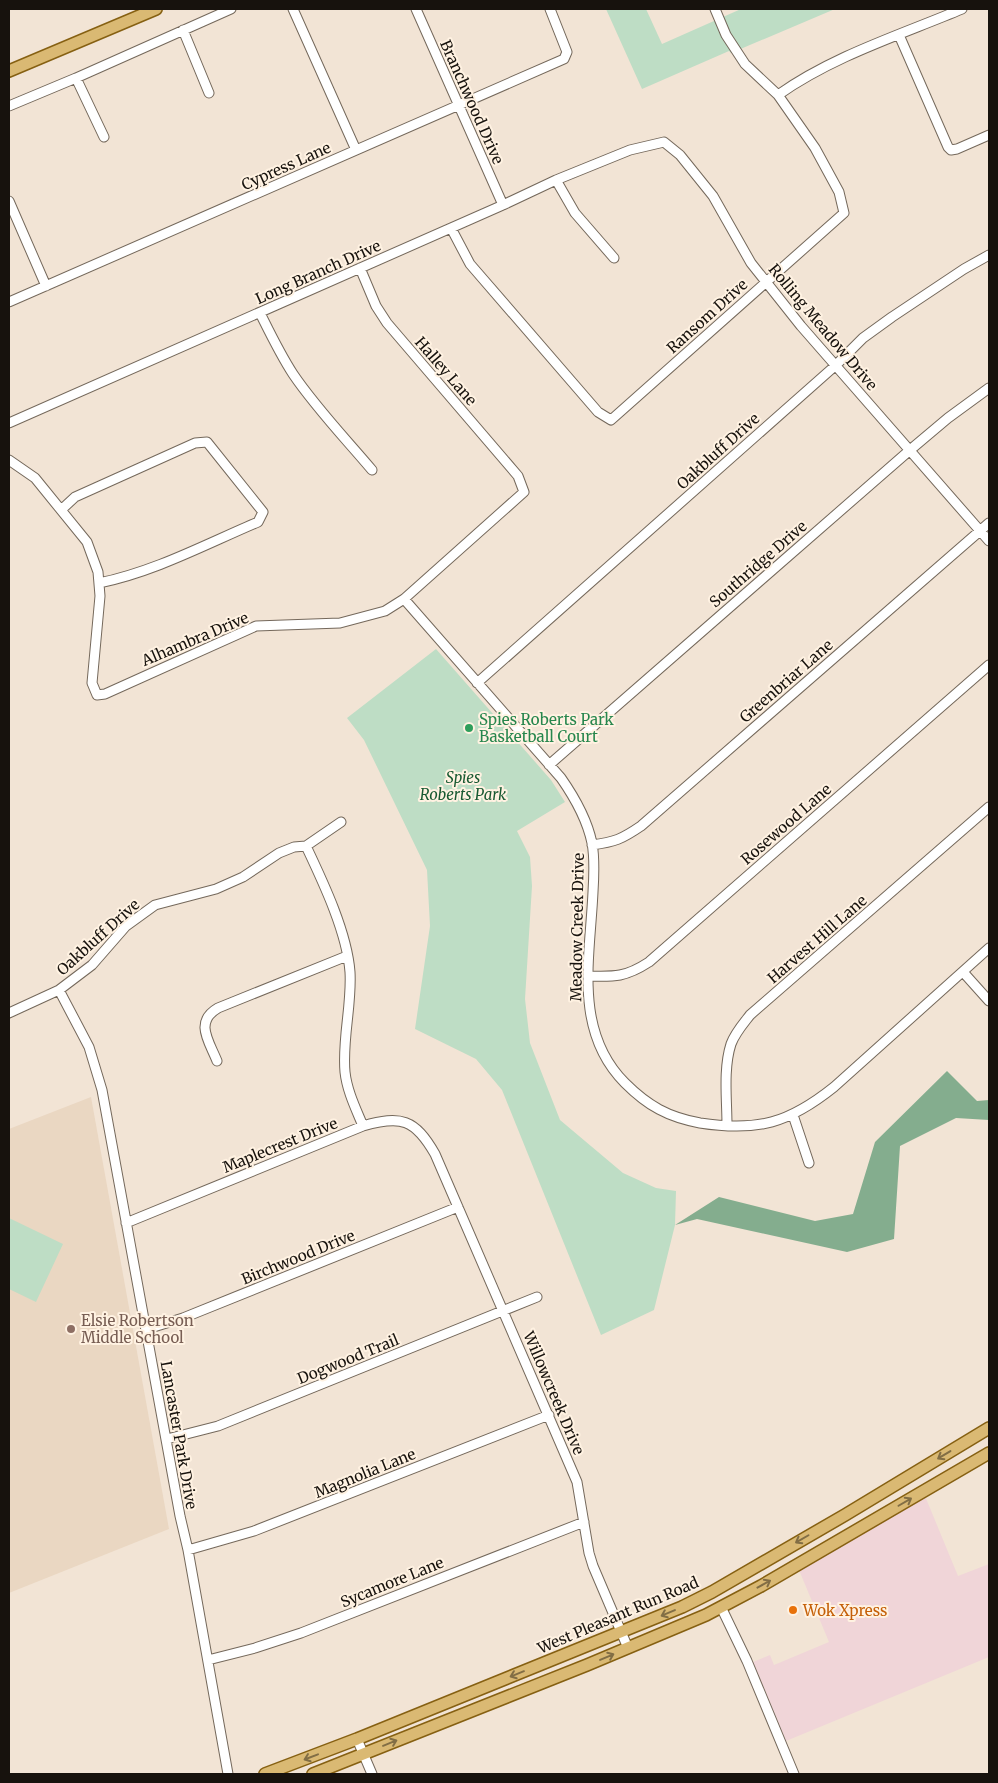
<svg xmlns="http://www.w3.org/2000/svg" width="998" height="1783" font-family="Merriweather,serif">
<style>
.commercial{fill:#f0d5d8}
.built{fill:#ead7c2}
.green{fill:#beddc5}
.forest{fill:#84ad8e}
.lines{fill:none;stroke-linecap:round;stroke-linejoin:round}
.minor-casing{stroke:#74685b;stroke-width:11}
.major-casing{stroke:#866012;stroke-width:14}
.minor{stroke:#fff;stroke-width:9}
.major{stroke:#dab973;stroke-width:11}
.oneway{stroke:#826e45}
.leisure-dot{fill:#2e9e5b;stroke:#fff2e2;stroke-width:2}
.education-dot{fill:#8d6e63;stroke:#fff2e2;stroke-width:2}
.food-dot{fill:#e8710a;stroke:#fff2e2;stroke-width:2}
.labels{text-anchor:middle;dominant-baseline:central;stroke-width:4;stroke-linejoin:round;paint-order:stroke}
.street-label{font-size:15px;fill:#17120d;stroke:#fff2e2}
.leisure-label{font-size:15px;fill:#27864d;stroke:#fff2e2;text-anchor:start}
.park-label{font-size:15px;font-style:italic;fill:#185931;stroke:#fff2e2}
.education-label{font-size:15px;fill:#785e54;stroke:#fff2e2;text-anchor:start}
.food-label{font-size:15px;fill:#c56008;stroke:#fff2e2;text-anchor:start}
</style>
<rect width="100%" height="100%" fill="#f2e4d5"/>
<path class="commercial" d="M925 1496 958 1576 989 1564V1657L786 1741 753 1662 770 1655 774 1665 829 1642 799 1570Z"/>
<path class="built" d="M91 1097 169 1529 9 1593V1129Z"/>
<path class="green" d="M606 9H646L662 44 741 9H835L731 53 729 51 642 89Z
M436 649 551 780 565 802 517 831 530 857 532 886 525 999 530 1043 560 1120 623 1173 656 1188 676 1191 675 1225 654 1310 601 1335 502 1090 476 1059 415 1029 430 926 427 870 364 740 347 718Z
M9 1218 63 1244 36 1302 9 1289Z"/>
<path class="forest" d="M947 1071 977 1101 989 1100V1120L956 1118 900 1146 894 1239 847 1252 697 1219 675 1225 719 1197 815 1221 853 1214 875 1142Z"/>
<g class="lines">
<g class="minor-casing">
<path id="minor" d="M293 9 356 150
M416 9 503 205
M183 30 209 93
M899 35 948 147 951 150 957 149 989 135
M76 78 104 137
M778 95C833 56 900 35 962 9
M9 106 76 78 231 9
M556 180 575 213 614 258
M9 201 46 286
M451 228 470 264 598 412 611 420 844 213 839 192 815 148 778 95 745 64 726 35 715 9
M9 302 564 59 567 52 550 9
M260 313C270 333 280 354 293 374 316 408 345 438 372 470
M9 423 503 205 556 180 630 150 664 142 680 155 713 196 751 263 801 326 989 541
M9 460 35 478 87 542 98 572 100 596 92 683 97 695 105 694 256 626 340 623 385 611 404 599 524 492 518 476 387 323 376 306 360 268
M61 510 75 497 195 443 207 442 263 512 258 522C206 544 154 572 99 583
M404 599 561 778C575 798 587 819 592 843 595 859 594 876 593 892 590 958 573 1031 625 1083 648 1106 668 1117 700 1123 758 1132 789 1123 834 1087L989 948
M477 683 836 365 863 338 892 317 964 269 989 255
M549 765 910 450 948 418 989 388
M592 845C615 842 622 839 641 826L989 523
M306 846C323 882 347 932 350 972 352 1005 342 1039 345 1072 347 1091 356 1109 363 1126
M963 972 989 1001
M588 976C615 977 626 977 649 962L989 665
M59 990 89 1047 102 1090 180 1516 188 1550 228 1774
M9 1013 59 990 92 965 126 926 155 905 216 889 243 877 279 853 294 847 306 846 341 822
M217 1061C209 1041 194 1022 218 1008L347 956
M793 1115 809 1163
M727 1125C727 1100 723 1069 731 1044 735 1033 743 1024 750 1015L989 807
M126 1223 363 1126C401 1115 415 1119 435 1154L577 1482 589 1553 593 1566 628 1648
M147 1329 183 1318 458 1207
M167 1439 218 1426 537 1297
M188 1550 254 1531 549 1415
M721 1607 747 1661 794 1774
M208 1660 255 1648 301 1633 584 1522
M357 1739 372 1774"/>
</g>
<g class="major-casing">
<path id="major" d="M9 71 156 9
M265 1774 357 1739 682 1607 712 1592 845 1515 989 1428
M313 1774 587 1665 706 1615 761 1586 989 1453"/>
</g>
<use href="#minor" class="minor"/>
<use href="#major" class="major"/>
</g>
<defs><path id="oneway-shaft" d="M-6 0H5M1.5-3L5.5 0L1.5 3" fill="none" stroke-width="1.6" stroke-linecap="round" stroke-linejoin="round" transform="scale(1.25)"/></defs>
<g class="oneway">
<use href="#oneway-shaft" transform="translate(944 1455) rotate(149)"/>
<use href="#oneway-shaft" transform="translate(905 1502) rotate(-30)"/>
<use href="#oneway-shaft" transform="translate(802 1539) rotate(150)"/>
<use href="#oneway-shaft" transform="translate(764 1584) rotate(-29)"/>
<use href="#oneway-shaft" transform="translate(668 1613) rotate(157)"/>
<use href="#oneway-shaft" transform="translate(607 1657) rotate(-23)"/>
<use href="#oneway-shaft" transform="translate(517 1674) rotate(158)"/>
<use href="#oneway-shaft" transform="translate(390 1743) rotate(-22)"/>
<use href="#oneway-shaft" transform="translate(311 1757) rotate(159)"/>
</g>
<circle class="leisure-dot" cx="469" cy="728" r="5"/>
<circle class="education-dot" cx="71" cy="1329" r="5"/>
<circle class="food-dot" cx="793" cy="1610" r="5"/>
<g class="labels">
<g class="street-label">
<text transform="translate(472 102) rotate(66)">Branchwood Drive</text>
<text transform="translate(286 166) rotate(-24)">Cypress Lane</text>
<text transform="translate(318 272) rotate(-24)">Long Branch Drive</text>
<text transform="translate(707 316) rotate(-42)">Ransom Drive</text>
<text transform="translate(823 327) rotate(50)">Rolling Meadow Drive</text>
<text transform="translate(446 371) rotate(49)">Halley Lane</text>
<text transform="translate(718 451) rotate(-42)">Oakbluff Drive</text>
<text transform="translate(758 564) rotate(-41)">Southridge Drive</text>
<text transform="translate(195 639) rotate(-23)">Alhambra Drive</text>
<text transform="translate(786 681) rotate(-41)">Greenbriar Lane</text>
<text transform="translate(786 824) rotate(-41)">Rosewood Lane</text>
<text transform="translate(577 927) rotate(-89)">Meadow Creek Drive</text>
<text transform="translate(98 937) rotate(-42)">Oakbluff Drive</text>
<text transform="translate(817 939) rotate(-41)">Harvest Hill Lane</text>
<text transform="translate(280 1145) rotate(-22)">Maplecrest Drive</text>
<text transform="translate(298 1257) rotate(-22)">Birchwood Drive</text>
<text transform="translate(348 1359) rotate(-22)">Dogwood Trail</text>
<text transform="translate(554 1393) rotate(67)">Willowcreek Drive</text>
<text transform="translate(179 1435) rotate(80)">Lancaster Park Drive</text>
<text transform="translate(365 1473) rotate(-22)">Magnolia Lane</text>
<text transform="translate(392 1582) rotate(-22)">Sycamore Lane</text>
<text transform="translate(618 1615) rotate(-23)">West Pleasant Run Road</text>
</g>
<g class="leisure-label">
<text x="479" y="719">Spies Roberts Park<tspan x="479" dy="17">Basketball Court</tspan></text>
</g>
<g class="park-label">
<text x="463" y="777">Spies<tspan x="463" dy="17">Roberts Park</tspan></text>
</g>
<g class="education-label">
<text x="81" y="1320">Elsie Robertson<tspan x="81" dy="17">Middle School</tspan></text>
</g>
<g class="food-label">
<text x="803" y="1610">Wok Xpress</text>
</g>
</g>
<rect width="998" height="1783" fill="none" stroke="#17120d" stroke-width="20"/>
</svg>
